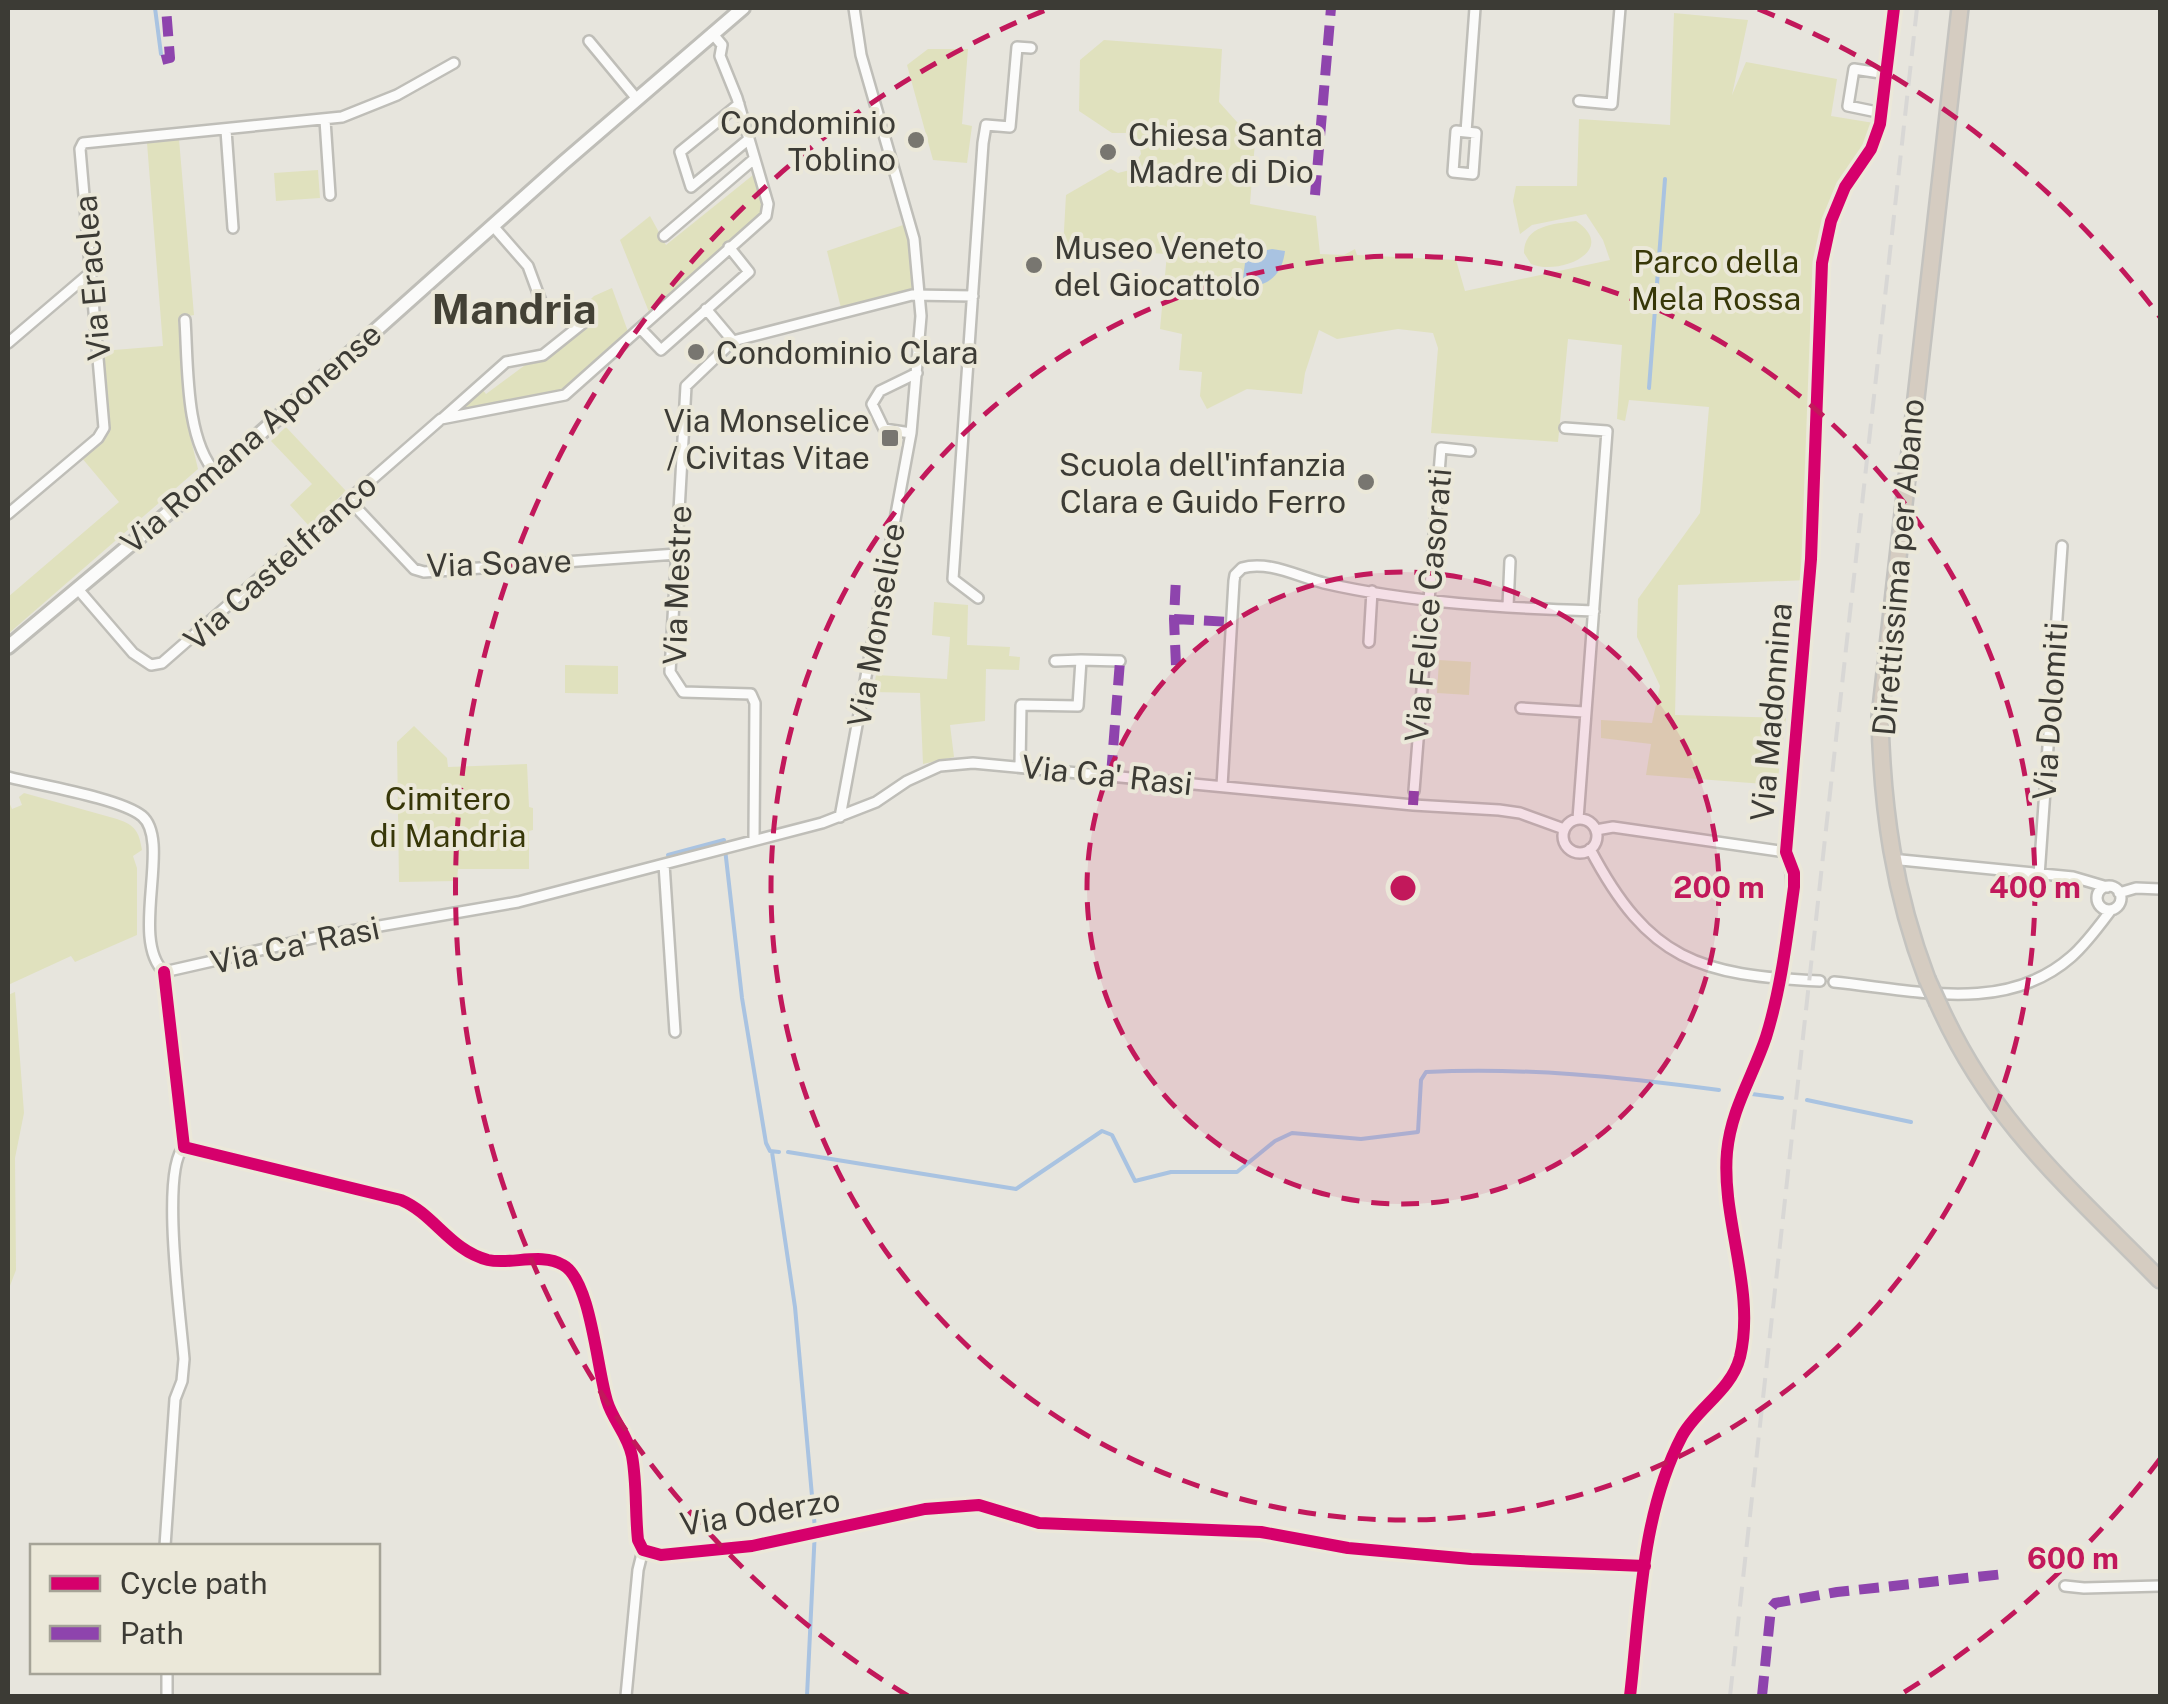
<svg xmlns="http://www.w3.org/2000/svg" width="2168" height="1704" font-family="'Public Sans',sans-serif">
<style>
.green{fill:#e0e1be}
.water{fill:#a9c3e1}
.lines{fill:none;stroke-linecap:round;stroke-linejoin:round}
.stream{stroke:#a9c3e1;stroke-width:4}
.street-casing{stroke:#bfbeb8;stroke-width:14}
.secondary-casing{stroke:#bfbeb8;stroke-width:18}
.highway-casing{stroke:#c4c3bf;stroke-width:20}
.street{stroke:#fbfbfa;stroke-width:9}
.secondary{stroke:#fbfbfa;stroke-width:12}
.highway{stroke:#d5ccc1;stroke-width:15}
.rail{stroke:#d8d7d5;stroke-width:4;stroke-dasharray:20 10;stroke-linecap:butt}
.street-bridge-casing{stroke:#bfbeb8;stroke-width:14;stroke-linecap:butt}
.highway-bridge-casing{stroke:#c4c3bf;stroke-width:20;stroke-linecap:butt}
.street-bridge{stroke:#fbfbfa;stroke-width:9}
.highway-bridge{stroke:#d5ccc1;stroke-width:15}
.quiet{stroke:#8e44ad;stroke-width:10;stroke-dasharray:20 10;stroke-linecap:butt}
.cycleway-casing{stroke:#ebe8d9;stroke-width:19}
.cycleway{stroke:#d6006c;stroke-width:12}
.ring{fill:none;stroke:#c2185b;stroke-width:5;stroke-dasharray:18 12}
.poi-dot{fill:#787670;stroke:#ebe8d9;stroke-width:4}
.labels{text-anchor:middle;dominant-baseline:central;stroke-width:8;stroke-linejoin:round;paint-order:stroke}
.poi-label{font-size:32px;fill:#3c3b35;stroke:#ebe8d9;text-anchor:end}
.park-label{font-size:32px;fill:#373708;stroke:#ebe8d9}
.street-label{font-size:32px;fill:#3c3b35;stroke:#ebe8d9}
.district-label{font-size:42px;font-weight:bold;fill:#434135;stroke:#ebe8d9}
.centre{fill:#c2185b;stroke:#ebe8d9;stroke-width:5}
.ring-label{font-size:30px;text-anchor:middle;font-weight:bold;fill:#c2185b;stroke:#ebe8d9;stroke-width:8;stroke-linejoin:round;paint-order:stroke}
</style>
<rect width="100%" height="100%" fill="#e7e5dd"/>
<path class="green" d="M1674 13 1748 20 1732 95 1746 62 1837 79 1831 116 1880 124 1845 187 1826 245 1809 580 1678 585 1675 715 1786 718 1777 785 1646 775 1651 744 1601 738V720L1652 723 1660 686 1637 637 1638 599 1700 513 1709 407 1629 400 1625 421 1617 419 1622 345 1568 339 1558 442 1431 433 1438 348 1433 333 1398 329 1337 339 1319 330 1305 373 1302 394 1247 389 1207 409 1200 396 1202 372 1179 370 1182 334 1160 329 1167 254 1063 248 1066 195 1111 169 1118 173 1130 170 1141 154 1139 142 1131 133H1112L1079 111 1080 60 1104 40 1222 49 1219 102 1255 142 1250 204 1316 216 1320 254 1344 255 1355 249 1357 255 1456 260 1465 291 1610 260 1603 240 1586 214 1532 225 1520 234 1513 201 1516 186H1577L1579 119 1670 125Z
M928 49H968L962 124 972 126 967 163 933 160 907 65Z
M179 139 194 315 178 318 188 427 198 469 8 634V597L119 502 81 457 107 431 109 423 102 351 163 346 147 143Z
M318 170 320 198 276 201 274 173Z
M758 171 766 216 651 317 620 240 650 216 666 245Z
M1576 221C1620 251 1558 276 1531 264L1524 253C1524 225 1554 224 1576 221Z
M909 223 920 295 842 312 827 251Z
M612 288 630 337 565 395 441 419 479 385 486 394 583 322 575 315 594 296Z
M286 427 346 491 309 526 290 505 312 484 271 441Z
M934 602 968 605 967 645 1010 647 1009 656 1020 657 1019 670 986 669 985 721 950 725 954 757 923 764 920 693 873 692 876 675 947 679 950 637 932 635Z
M1439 660 1471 662 1469 695 1437 693Z
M565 665 618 666V694L565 693Z
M414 726 447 758 448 767 527 764 529 807 533 808V830L529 831V869H458L457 881 399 882 397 742Z
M24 793 117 819C135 825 139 831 142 850L133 856 137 868V935L75 962 71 956 8 985V800L12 809 22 805 19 797Z
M15 992 24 1113 15 1158 16 1270 8 1291V995Z"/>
<path class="water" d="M1272 249 1285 251C1282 276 1267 288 1242 286L1245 263 1258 252Z"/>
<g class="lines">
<path class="stream" d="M155 8 161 54
M1649 388 1665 179
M668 855 724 840 742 998 766 1143 770 1151 779 1152
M1752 1094 1782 1098
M1807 1100 1911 1122
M772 1152 795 1307 815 1529 807 1696
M788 1152 1016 1189 1102 1131 1112 1135 1135 1181 1171 1172H1237L1275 1141 1292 1133 1361 1139 1418 1132 1421 1080 1426 1072C1525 1067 1621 1077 1719 1090"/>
<g class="street-casing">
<path id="street" d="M589 41 637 99
M1579 101 1612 104 1620 8
M739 104 680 152 691 187 749 139
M1882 113 1848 106 1854 69 1887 74
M325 120 330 195
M226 130 233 228
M1456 131 1476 133 1473 174 1453 172Z
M1466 132 1475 8
M493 226 528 266 542 304
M664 236 754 159
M706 309 733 341
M185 320C188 364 185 440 216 473
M640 328 661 350 749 272 729 247
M8 343 90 273
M443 418 506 362 543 355 583 323
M1565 428 1607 431 1578 819
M911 433 884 429 872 404 880 391 917 373
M349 500 414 569 424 572 677 554
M8 514 98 438 104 428 80 149 83 143 342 117 397 95 454 63
M77 588 133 653 151 665 162 663 441 419 565 395 766 216 768 204 737 98 720 56 722 45 712 33
M978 598 953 579 983 143 986 125 1010 127 1017 47 1031 48
M1508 606 1510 561
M1369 642 1372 591
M1055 661 1081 660
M1521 708 1584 712
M1020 765 1021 705 1078 706 1081 660 1120 661
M8 777C38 785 120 798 142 816 172 841 129 939 164 972
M1222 786 1234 581 1235 575 1242 568C1268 560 1299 577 1324 583 1411 603 1505 608 1594 611
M1414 791 1441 448 1470 451
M840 817 911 433 921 316 914 239 861 55 854 8
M1563 836a17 17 0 1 1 34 0a17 17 0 1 1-34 0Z
M1596 830 1613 827 1786 852
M754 839 755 703 751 694 683 692 670 672 686 386 733 341 912 295 973 296
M1590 849C1649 961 1699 975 1820 981
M1901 860 2073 877 2107 887
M664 864 675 1032
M2039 876 2062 546
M2097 898a12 12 0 1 1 24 0a12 12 0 1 1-24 0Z
M2119 893 2136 888 2160 889
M1782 963C1788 926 1799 889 1786 852L1811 559 1822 263 1831 221 1845 187 1871 149 1880 124 1894 8
M164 972 184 1147 401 1200C434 1214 451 1251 488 1260 511 1265 542 1252 563 1265 591 1280 597 1370 607 1401 613 1421 628 1435 632 1456 637 1483 635 1513 638 1540L643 1550 661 1555 752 1546 925 1509 979 1505 1039 1523 1261 1532 1348 1548 1471 1559 1645 1566
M164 972 322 936 518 902 664 864 822 823 876 802 907 781 940 766 973 763 1413 805 1499 810 1520 813 1564 829
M1834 982C1914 990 2005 1015 2071 957 2086 944 2099 926 2111 910
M165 1546 175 1399 182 1381 184 1359C181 1321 160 1169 184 1147
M2065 1586 2084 1588 2160 1586
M167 1696V1672
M626 1696 638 1570 643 1550
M1630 1696C1640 1610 1642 1516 1682 1437 1697 1408 1731 1391 1739 1358 1756 1294 1723 1219 1727 1154 1730 1115 1748 1081 1763 1046 1770 1027 1774 1007 1778 987"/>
</g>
<g class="secondary-casing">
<path id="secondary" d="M8 647 216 473 563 163 743 8"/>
</g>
<g class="highway-casing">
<path id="highway" d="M1927 979C1894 893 1882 809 1880 717L1960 8
M1938 1003C1992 1124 2071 1189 2160 1280"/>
</g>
<use href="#street" class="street"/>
<use href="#secondary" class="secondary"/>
<use href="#highway" class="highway"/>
<path class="rail" d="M1730 1696 1917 8"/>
<g class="street-bridge-casing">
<path id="street-bridge" d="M1778 987 1782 963"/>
</g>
<g class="highway-bridge-casing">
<path id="highway-bridge" d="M1927 979 1938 1003"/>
</g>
<use href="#street-bridge" class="street-bridge"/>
<use href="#highway-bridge" class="highway-bridge"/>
<path class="quiet" d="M162 60 170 58 166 8
M1315 195 1331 8
M1174 619 1231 622
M1176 665 1174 619 1176 578
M1111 775 1120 661
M1413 805 1414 791
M1762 1696 1771 1608 1775 1603 1837 1592 2004 1574"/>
<g class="cycleway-casing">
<path id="cycleway" d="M164 972 184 1147 401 1200C434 1214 451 1251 488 1260 511 1265 542 1252 563 1265 591 1280 597 1370 607 1401 613 1421 628 1435 632 1456 637 1483 635 1513 638 1540L643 1550 661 1555 752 1546 925 1509 979 1505 1039 1523 1261 1532 1348 1548 1471 1559 1645 1566
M1630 1696C1640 1611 1641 1514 1682 1436 1698 1407 1731 1391 1740 1357 1756 1290 1721 1219 1727 1152 1731 1109 1753 1076 1766 1037 1781 989 1787 937 1794 887V873L1786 852 1811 559 1822 263 1831 221 1845 187 1871 149 1880 124 1894 8"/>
</g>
<use href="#cycleway" class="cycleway"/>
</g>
<circle cx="1403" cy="888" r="316" fill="#c2185b" fill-opacity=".12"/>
<g class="ring">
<circle cx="1403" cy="888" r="316"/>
<circle cx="1403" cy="888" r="632"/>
<path d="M2160 1459A948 948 0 0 1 1898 1696M908 1696A948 948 0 0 1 1048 9M1758 9A948 948 0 0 1 2160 317"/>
</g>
<g class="poi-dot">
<circle cx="916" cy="140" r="10"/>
<circle cx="1108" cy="152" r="10"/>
<circle cx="1034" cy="265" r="10"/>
<circle cx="696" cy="352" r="10"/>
<rect x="880" y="428" width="20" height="20" rx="5"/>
<circle cx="1366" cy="482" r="10"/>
</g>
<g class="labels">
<g class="poi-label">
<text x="896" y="122">Condominio<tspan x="896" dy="37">Toblino</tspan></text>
<text x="1128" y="134" text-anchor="start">Chiesa Santa<tspan x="1128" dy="37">Madre di Dio</tspan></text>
<text x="1054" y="247" text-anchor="start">Museo Veneto<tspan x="1054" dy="37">del Giocattolo</tspan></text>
<text x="716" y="352" text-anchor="start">Condominio Clara</text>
<text x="870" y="420">Via Monselice<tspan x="870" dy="37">/ Civitas Vitae</tspan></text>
<text x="1346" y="464">Scuola dell'infanzia<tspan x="1346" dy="37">Clara e Guido Ferro</tspan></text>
</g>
<g class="park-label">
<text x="1716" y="261">Parco della<tspan x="1716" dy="37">Mela Rossa</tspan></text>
<text x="448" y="798">Cimitero<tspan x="448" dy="37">di Mandria</tspan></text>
</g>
<g class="street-label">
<text transform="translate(92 278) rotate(-95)">Via Eraclea</text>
<text transform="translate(251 438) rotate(-41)">Via Romana Aponense</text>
<text transform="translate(280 562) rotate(-42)">Via Castelfranco</text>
<text transform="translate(499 563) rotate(-2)">Via Soave</text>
<text transform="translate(1898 567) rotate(-85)">Direttissima per Abano</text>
<text transform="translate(677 585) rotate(-88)">Via Mestre</text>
<text transform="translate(1428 605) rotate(-85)">Via Felice Casorati</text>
<text transform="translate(876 625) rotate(-80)">Via Monselice</text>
<text transform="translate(2050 711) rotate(-86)">Via Dolomiti</text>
<text transform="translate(1771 712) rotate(-85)">Via Madonnina</text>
<text transform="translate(1107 775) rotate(6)">Via Ca' Rasi</text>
<text transform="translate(295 945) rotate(-12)">Via Ca' Rasi</text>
<text transform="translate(760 1512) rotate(-9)">Via Oderzo</text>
</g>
<g class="district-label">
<text x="514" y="308">Mandria</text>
</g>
</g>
<circle cx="1403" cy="888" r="15" class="centre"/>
<g class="ring-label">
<text x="1719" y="898">200 m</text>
<text x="2035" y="898">400 m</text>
<text x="2073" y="1569">600 m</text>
</g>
<rect width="2168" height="1704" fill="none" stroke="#3c3b35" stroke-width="20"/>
<rect x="30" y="1544" width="350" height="130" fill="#ebe8d9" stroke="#a5a397" stroke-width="2.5"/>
<rect x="50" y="1576" width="50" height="15" fill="#d6006c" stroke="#a5a397" stroke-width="2.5"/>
<text x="120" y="1594" font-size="30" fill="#3c3b35">Cycle path</text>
<rect x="50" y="1626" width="50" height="15" fill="#8e44ad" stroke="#a5a397" stroke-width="2.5"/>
<text x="120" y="1644" font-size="30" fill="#3c3b35">Path</text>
</svg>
